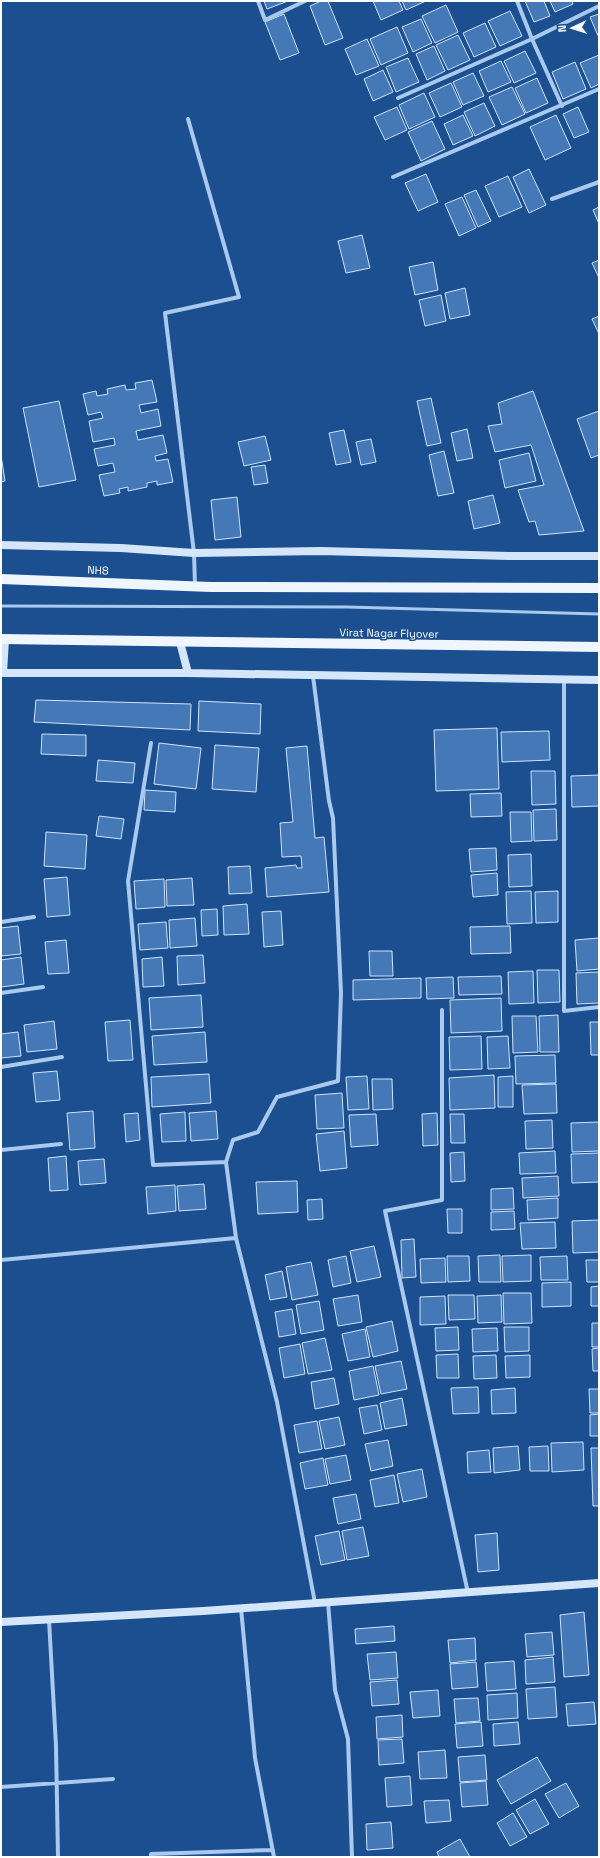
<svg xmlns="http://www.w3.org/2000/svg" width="600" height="1858" font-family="'Space Grotesk',sans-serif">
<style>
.building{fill:#4478b7;stroke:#cfe3fa}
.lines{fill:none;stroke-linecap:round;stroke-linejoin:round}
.lane{stroke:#a9c9ee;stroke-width:3}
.street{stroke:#a9c9ee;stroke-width:4}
.secondary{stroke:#d6e6fa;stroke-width:8}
.primary{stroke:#f0f6ff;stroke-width:10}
.labels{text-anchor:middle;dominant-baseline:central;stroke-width:3;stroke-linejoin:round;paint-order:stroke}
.street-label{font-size:11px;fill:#fff;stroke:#1b4f8f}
</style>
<rect width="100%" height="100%" fill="#1b4f8f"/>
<path class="building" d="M264 1H288L267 9Z
M321 1H328L343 38 325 45 310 6Z
M373 1H399L403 10 381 20Z
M402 1H426L406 10Z
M525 1H544L550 16 534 22Z
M550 1H572L573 4 555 12Z
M446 5 458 32 435 43 422 16Z
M510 11 522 36 500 46 488 21Z
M284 14 299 53 280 60 265 22Z
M599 14V38L590 17Z
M421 19 432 43 413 52 402 27Z
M485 23 496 47 474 57 463 33Z
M397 27 408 53 381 65 370 39Z
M458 35 470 60 448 70 436 45Z
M367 39 379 66 356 75 345 49Z
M434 46 445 71 427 80 416 54Z
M525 51 536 73 514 83 504 61Z
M599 55V84L591 88 580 63Z
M408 58 419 82 396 92 386 67Z
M501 61 511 82 488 92 479 71Z
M575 62 586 89 563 99 552 72Z
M383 70 393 92 373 101 364 79Z
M473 73 484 96 463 105 453 82Z
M537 78 548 103 526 113 515 88Z
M451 83 462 107 440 117 429 93Z
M512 87 525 114 502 125 489 97Z
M424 93 435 117 409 129 399 105Z
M484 103 495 126 475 136 464 112Z
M397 107 407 130 385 140 374 117Z
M578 107 589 132 574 138 563 114Z
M463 115 473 136 453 145 444 124Z
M556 115 571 148 545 160 530 127Z
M432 121 445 149 421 161 408 132Z
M529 169 546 205 529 213 513 177Z
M426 174 438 202 418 211 405 183Z
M508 176 522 207 499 217 485 186Z
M476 190 491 221 478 227 464 195Z
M462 197 476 228 459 236 445 204Z
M599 207V224L593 210Z
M362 235 370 268 346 273 338 241Z
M599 260V278L592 263Z
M433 262 438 290 415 295 409 267Z
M465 288 470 315 450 319 445 293Z
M441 295 446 321 425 326 419 300Z
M599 316V334L592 319Z
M152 380 157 402 139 405 141 413 158 409 161 426 136 431 138 440 163 435 167 453 155 456 156 461 168 459 173 482 157 485V481L147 483V487L128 491V487L119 489 120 493 104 496 99 475 115 472 113 463 98 466 94 449 115 445 114 438 93 442 89 421 103 418 101 412 88 415 83 394 96 391 97 396 108 394 107 389 125 385 126 390 136 389 135 383Z
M533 391 584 531 539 535 535 521 529 522 518 490 544 485 531 445 495 452 488 426 502 424 498 403Z
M431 398 441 443 427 446 417 401Z
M59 401 76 480 39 487 23 408Z
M599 411V455L591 458 577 419Z
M467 429 473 458 457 461 451 433Z
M344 430 351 462 336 465 329 433Z
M265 436 271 460 244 466 238 442Z
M371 439 376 462 361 465 356 442Z
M444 451 454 493 438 496 429 455Z
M529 453 536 481 505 488 499 460Z
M1 455 5 481 1 482Z
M265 465 268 483 254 485 251 467Z
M493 495 500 523 474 529 468 501Z
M237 497 241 537 215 540 211 500Z
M36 700 191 704 190 730 34 722Z
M199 701 261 704 260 734 198 731Z
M497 728 499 789 436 791 434 730Z
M549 731 550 760 502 762 501 732Z
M42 734 86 735V756L41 754Z
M159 743 201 748 196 789 154 784Z
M215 745 259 748 256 792 212 789Z
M307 746 315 838 324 837 329 892 267 897 265 868 296 865 297 868H302L301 856 282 857 280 823 293 822 286 748Z
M98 760 135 763 133 783 96 781Z
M531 771H555L556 804 532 805Z
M599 775V806L572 807 571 776Z
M145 790 176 792 175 812 144 810Z
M501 793 502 816 471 817 470 794Z
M556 809 557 840 534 841 533 810Z
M510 812H531L532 841 511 842Z
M99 816 124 819 121 839 96 836Z
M46 832 87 835 85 869 44 866Z
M496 848 497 870 471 872 469 849Z
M531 854 532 886 509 887 508 855Z
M250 866 252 893 229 894 228 867Z
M497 873 498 895 473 897 471 875Z
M67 877 70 915 47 917 44 879Z
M192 878 194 905 167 906 166 880Z
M164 879 165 907 136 909 134 881Z
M531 891 532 923 507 924 506 892Z
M558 891V922L536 923 535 892Z
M247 904 249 934 224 935 223 906Z
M217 909 218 935 202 936 201 910Z
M281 911 283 945 264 947 262 912Z
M195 918 197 946 170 948 169 920Z
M166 922 168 948 140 950 138 924Z
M18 926 21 954 1 956V928Z
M510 926 511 953 471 954 470 927Z
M599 938V969L577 971 575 940Z
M66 940 69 973 48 974 45 942Z
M369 951H392L393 976H370Z
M203 955 205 983 178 985 177 956Z
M21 957 24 984 1 987V960Z
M162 957 164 986 143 987 142 959Z
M537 970H559L560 1002 538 1003Z
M533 971 534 1003 509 1004 508 972Z
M599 972V1003L577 1004 576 973Z
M501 976 502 994 459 995 458 977Z
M453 977 454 998 427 999 426 978Z
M421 978V998L353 1000V980Z
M201 995 203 1027 151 1030 149 998Z
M501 998 502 1031 451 1033 450 1000Z
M558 1015 559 1052H540L539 1016Z
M512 1016H536L538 1052 513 1053Z
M130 1020 133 1060 108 1061 105 1022Z
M54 1021 57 1049 27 1052 24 1025Z
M590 1022H599V1055H591Z
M18 1032 21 1056 1 1058V1034Z
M205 1032 207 1062 154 1065 152 1036Z
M481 1036 482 1069 450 1070 449 1037Z
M508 1036 510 1068 488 1069 487 1037Z
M555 1055 556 1083 516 1084 515 1056Z
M57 1071 60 1100 36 1102 33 1073Z
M209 1074 211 1103 152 1107 151 1077Z
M494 1075 495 1108 450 1110 449 1078Z
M367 1076 369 1109 348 1110 346 1077Z
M513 1076V1107H498V1077Z
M372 1079H392L393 1109 373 1110Z
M556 1084 557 1113 524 1114 522 1085Z
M342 1093 344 1128 317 1129 315 1095Z
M93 1111 95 1148 70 1150 67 1113Z
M216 1111 218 1139 191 1141 189 1113Z
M185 1112 186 1141 162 1142 160 1114Z
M138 1113 140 1140 126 1142 124 1114Z
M437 1113 438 1145 423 1146 422 1114Z
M376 1114 378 1145 351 1147 349 1115Z
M450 1114H464L465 1143H451Z
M552 1120 553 1148 526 1149 525 1121Z
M599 1122V1151L572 1152 571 1123Z
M344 1131 347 1168 320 1171 316 1134Z
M555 1151 556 1173 520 1174 519 1153Z
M464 1152 465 1181 451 1182 450 1153Z
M599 1153V1182L572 1183 571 1154Z
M66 1156 68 1190 50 1191 48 1158Z
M104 1159 106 1183 80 1185 78 1161Z
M558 1176 559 1196 523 1198 522 1178Z
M297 1181 298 1212 258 1214 256 1182Z
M204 1184 206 1209 179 1211 177 1186Z
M175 1185 176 1211 148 1214 146 1187Z
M513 1188 514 1209 491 1210V1189Z
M558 1198V1218L528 1220 527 1200Z
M322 1199 323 1219 308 1220 307 1200Z
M447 1209H462V1233H448Z
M514 1211 515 1229 491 1230V1212Z
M599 1220V1252L573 1253 572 1221Z
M555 1222 556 1248 522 1249 520 1223Z
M414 1239 416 1277 402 1278 401 1240Z
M374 1246 381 1277 357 1282 350 1251Z
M500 1255 501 1282H479L478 1256Z
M531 1255V1281L503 1282 502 1256Z
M346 1256 351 1283 333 1287 328 1260Z
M447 1256H469L470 1281 448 1282Z
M567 1256 568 1280H541L540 1257Z
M445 1258 446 1282 421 1283 420 1259Z
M586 1260H599V1282H587Z
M311 1262 318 1295 292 1300 286 1267Z
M282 1271 287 1297 270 1300 265 1275Z
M571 1282V1306L542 1307V1283Z
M599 1286V1306H591V1287Z
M503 1293H531L532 1323 504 1324Z
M358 1295 362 1322 338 1326 333 1299Z
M448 1295H474L475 1319 449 1320Z
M501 1295 502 1322 478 1323 477 1296Z
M445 1296 446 1324 420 1325V1297Z
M319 1301 324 1330 301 1334 296 1305Z
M292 1309 296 1334 279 1337 275 1312Z
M392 1321 398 1351 373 1357 366 1327Z
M592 1323H599V1347H592Z
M458 1327 459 1350 436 1351 435 1328Z
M504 1327H529V1351L505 1352Z
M497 1328 498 1351 473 1352 472 1329Z
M365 1329 370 1357 348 1361 342 1334Z
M325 1338 332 1370 308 1374 302 1343Z
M300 1344 305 1374 284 1378 279 1348Z
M599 1348V1371H593L592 1349Z
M458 1354 459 1378H437L436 1355Z
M496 1355 497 1378 474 1379 473 1356Z
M530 1355V1377L506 1378 505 1356Z
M401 1361 407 1389 381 1394 375 1366Z
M373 1366 379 1395 354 1400 349 1371Z
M334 1378 339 1404 315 1409 311 1382Z
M478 1387 479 1413 453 1414 451 1388Z
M515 1388 516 1413 492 1414 491 1390Z
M589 1389H599V1413H590Z
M402 1398 407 1425 385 1429 380 1403Z
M377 1405 382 1430 364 1434 359 1408Z
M599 1414V1436H590V1415Z
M339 1417 345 1445 325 1449 319 1421Z
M317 1421 322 1449 299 1453 294 1425Z
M388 1440 393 1466 371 1471 365 1444Z
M583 1442 584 1470 552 1472 551 1443Z
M518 1446 520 1470 494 1473 493 1448Z
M548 1446 549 1471H530L529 1447Z
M591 1448H599V1506H593Z
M489 1450 491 1472 468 1473 467 1452Z
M346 1455 351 1480 330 1484 325 1459Z
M323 1458 328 1485 305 1489 300 1463Z
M422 1469 427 1497 403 1502 397 1474Z
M394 1475 399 1503 375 1507 370 1480Z
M356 1494 361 1519 338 1524 333 1498Z
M363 1527 369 1556 347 1560 342 1531Z
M339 1531 345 1560 321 1565 315 1536Z
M497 1533 499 1570 478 1572 475 1535Z
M584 1612 589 1675 564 1677 560 1615Z
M394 1626 395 1641 356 1644 355 1629Z
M552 1632 554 1655 527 1657 525 1634Z
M475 1638 476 1660 450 1663 448 1640Z
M396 1652 398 1678 370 1680 367 1654Z
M553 1657 555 1682 526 1684 525 1660Z
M514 1661 516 1689 487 1691 485 1663Z
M476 1662 478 1687 452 1689 450 1664Z
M397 1680 399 1704 372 1706 370 1682Z
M555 1687 557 1717 528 1719 526 1689Z
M438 1690 440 1716 413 1718 410 1692Z
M517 1693 518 1718 488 1720 487 1695Z
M478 1698 480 1721 456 1723 454 1699Z
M594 1702 596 1724 568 1726 566 1704Z
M402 1715 403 1737 377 1739 376 1717Z
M481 1722 483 1746 457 1748 455 1724Z
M518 1722 520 1744 494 1746 493 1724Z
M402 1739 404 1763 379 1765 378 1740Z
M445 1750 447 1778 420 1779 418 1752Z
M485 1755 487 1780 460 1782 458 1757Z
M537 1757 551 1781 511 1804 497 1780Z
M410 1776 412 1805 387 1807 385 1778Z
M486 1781 488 1805 462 1807 460 1783Z
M566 1783 579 1806 559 1818 545 1794Z
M535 1799 549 1824 530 1834 516 1810Z
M449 1800 451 1821 426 1823 424 1801Z
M513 1813 527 1837 510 1846 497 1823Z
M391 1822 393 1848 367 1850 366 1824Z
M460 1839 470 1857H439L437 1852Z"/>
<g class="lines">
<path class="lane" d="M1 606 347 607 599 614"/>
<path class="street" d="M258 1 265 20 305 1
M517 1 532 39 599 6
M398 98 532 39 562 106
M188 119 239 297 165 313 194 553 195 585
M393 177 599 89
M552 199 599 182
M564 680V1011L599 1007
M151 743 128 881 153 1165 226 1162 236 1238
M1 922 34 917
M1 993 43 987
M442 1010V1200L385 1211 468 1593
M1 1067 62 1057
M1 1150 61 1144
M226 1162 233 1140 258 1132 277 1097 338 1081 341 993 333 818 329 801 313 676
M1 1260 236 1238 277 1402 315 1603
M328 1602 335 1690 348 1739 352 1857
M241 1608 255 1758 274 1857
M49 1620 56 1746 58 1857
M1 1787 113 1779
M151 1857V1854L273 1850"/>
<path class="secondary" d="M1 545 121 548 194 553 321 551 509 556H599
M180 642 188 673
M1 673H188L599 680
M3 673 5 639
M1 1622 203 1611 599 1583"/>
<path class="primary" d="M1 579 211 587 599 588
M1 639 599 647"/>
</g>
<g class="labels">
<g class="street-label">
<text transform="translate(98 570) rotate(2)">NH8</text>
<text transform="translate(389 633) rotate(1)">Virat Nagar Flyover</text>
</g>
</g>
<rect width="600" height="1858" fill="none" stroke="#ffffff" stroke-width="4"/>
<g transform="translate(572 28) rotate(266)" stroke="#1b4f8f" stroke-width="3" paint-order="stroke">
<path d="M0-3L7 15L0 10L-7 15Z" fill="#ffffff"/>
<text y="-6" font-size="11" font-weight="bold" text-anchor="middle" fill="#ffffff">N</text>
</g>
</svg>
